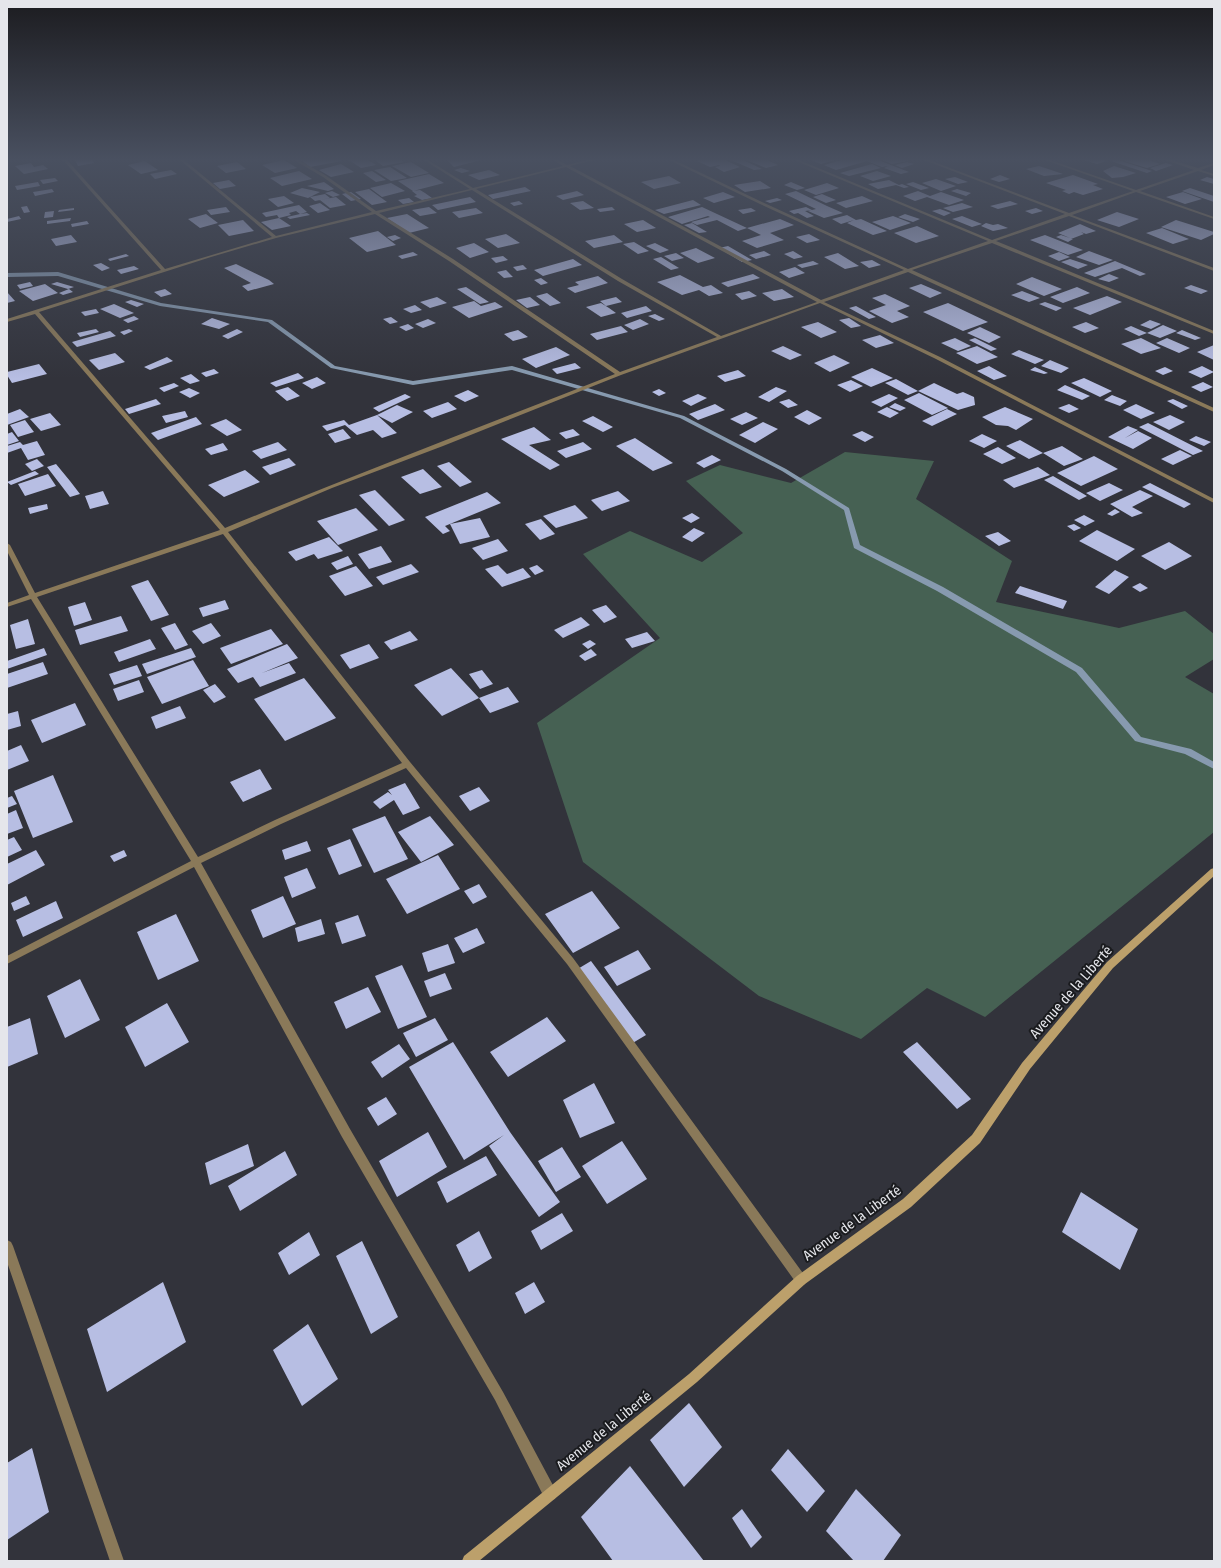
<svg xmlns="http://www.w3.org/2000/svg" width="1221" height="1568" font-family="'Fira Sans Condensed',sans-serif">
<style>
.green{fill:#466153}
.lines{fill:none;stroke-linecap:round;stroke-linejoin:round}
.stream{fill:#879aaf;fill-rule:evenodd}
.building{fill:#b7bee3}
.street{fill:#8a7959;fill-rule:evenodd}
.secondary{fill:#bca06b;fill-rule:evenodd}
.labels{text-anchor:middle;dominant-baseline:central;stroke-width:4;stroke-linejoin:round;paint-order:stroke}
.near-street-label{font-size:14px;fill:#e5e6eb;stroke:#1a1b1e}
</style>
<rect width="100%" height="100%" fill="#32333b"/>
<path class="green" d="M845 452 934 461 916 499 1012 561 996 602 1119 628 1185 611 1214 634V659L1185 677 1214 694V832L985 1017 927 988 861 1039 759 996 583 862 537 723 660 638 583 554 630 531 702 562 743 533 686 481 720 465 791 483Z"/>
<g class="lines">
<path class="stream" d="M58 272 161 303 272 320 335 366 413 381 512 366 684 416 786 469 849 508 860 545 943 587 1082 668 1141 737 1191 749 1214 762V769L1185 754 1135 741 1076 672 937 591 854 548 844 510 782 471 680 418 512 370 413 385 331 368 268 322 160 306 58 276 7 277V273Z"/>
</g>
<path class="building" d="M75 160H92L94 163 78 166Z
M284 160 297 168 275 173 262 165Z
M301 160H341V161L310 167Z
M349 160H368L376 165 361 168Z
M375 160H401L404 162 383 166Z
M447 160H481L454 167Z
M701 160H725L740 167 724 172 715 167 720 166 719 165 710 167 697 161Z
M731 160H743L762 169 754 170Z
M747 160H767L778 165 766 168Z
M811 160H835L821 164Z
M842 160H878L909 172 901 174 884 168 888 166 882 167 867 161 836 170 824 165Z
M882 160H908V161L892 164Z
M1084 160H1103L1106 161 1097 164Z
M1115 160H1118L1152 171 1147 173 1111 161Z
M1127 160H1148L1160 164 1147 168 1124 161Z
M145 161 158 170 141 174 128 165Z
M237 162 246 169 226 173 217 166Z
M411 162 429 173 411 177 392 166Z
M907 162 914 164 902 168 895 165Z
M31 163 34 167 43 165 48 169 24 174 15 166Z
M1166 163 1173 165 1156 171 1150 168Z
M341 164 354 172 331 177 319 170Z
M872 164 881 168 849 176 840 173Z
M1039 166 1063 174 1044 176 1026 169Z
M1114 166 1136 173 1123 177 1112 178 1103 171Z
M390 167 407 178 391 181 374 170Z
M461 168 470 171 462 173 454 170Z
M171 170 177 174 155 179 150 174Z
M489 170 500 175 479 180 468 175Z
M299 171 312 179 282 186 270 178Z
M372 171 386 180 376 182 363 173Z
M877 171 891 176 873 181 860 176Z
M429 174 444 183 413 191 398 181Z
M1000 175 1010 179 999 182 990 179Z
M1073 175 1098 184 1093 185 1103 189 1083 195 1074 192 1069 194 1062 191 1066 190 1046 183Z
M669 176 681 183 654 189 641 182Z
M955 177 968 182 958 184 945 179Z
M1207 177 1214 179V184L1200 180Z
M55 178 58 181 43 184 40 180Z
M936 179 956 186 941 191 922 183Z
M229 180 236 186 220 189 213 183Z
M889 180 899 185 902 184 909 187 904 188 896 185 878 189 868 184Z
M760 181 771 188 745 192 734 185Z
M38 182 40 186 17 190 15 186Z
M324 182 334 189 328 191 307 186Z
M791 182 805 188 797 190 784 185Z
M913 182 929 188 921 190 906 184Z
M391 183 405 191 382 197 370 188Z
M827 183 839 188 816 195 804 190Z
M525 187 531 191 493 199 488 195Z
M302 188 320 192 310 197 325 194 330 198 315 201 310 197 308 198 290 193Z
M1190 188 1214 196V202L1182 191Z
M52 189 54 192 35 196 33 192Z
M369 189 387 202 372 205 355 192Z
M957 189 971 193 966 196 951 191Z
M420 190 425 193 432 198 422 200 414 196 417 195 412 191Z
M332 191 340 195 333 197 325 193Z
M577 191 584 195 563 200 556 196Z
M796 191 827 206 843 213 824 218 808 211 816 209 785 194Z
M918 191 930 196 941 192 964 200 949 205 927 197 915 201 903 196Z
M351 192 361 199 351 201 342 194Z
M723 192 735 197 714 203 703 198Z
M1183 192 1202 199 1185 204 1166 197Z
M822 194 836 200 826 203 813 197Z
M284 196 294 203 278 207 268 199Z
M862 196 873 201 846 208 836 203Z
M336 197 346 205 330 208 320 200Z
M470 197 476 202 438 210 432 205Z
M409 198 414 202 403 204 398 200Z
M777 198 782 200 770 203 765 201Z
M693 200 701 205 664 214 655 210Z
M519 201 523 204 514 206 510 203Z
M583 201 594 208 580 210 570 203Z
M1010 201 1018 204 998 209 990 206Z
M320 203 330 210 318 213 309 206Z
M962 203 973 207 953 212 943 208Z
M299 205 307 212 300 214 307 213 310 215 290 219 287 217 300 214 296 211 289 213 291 215 279 218 291 226 272 230 261 222 279 218 277 215 266 217 262 213Z
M27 206 30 212 24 213 21 207Z
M226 207 230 212 211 215 207 210Z
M429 207 437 213 420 216 412 210Z
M612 207 615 210 600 212 597 209Z
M702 207 747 228 738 231 717 220 697 225 691 222 710 217 708 216 682 224 668 217Z
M806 207 812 210 805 211 814 216 807 218 798 213 794 214 789 211Z
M74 208V210L58 212 59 210Z
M476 208 483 213 459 218 452 212Z
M751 208 756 211 743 214 738 210Z
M1036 208 1043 211 1032 214 1025 211Z
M940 209 951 213 944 216 932 211Z
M54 211 53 217 44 218 45 212Z
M1117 212 1139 219 1119 227 1097 220Z
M206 214 218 223 200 228 188 219Z
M407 214 429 228 409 233 387 218Z
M905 214 920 219 913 222 898 217Z
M847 215 856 220 861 219 887 231 873 235 847 223 854 220 841 224 832 219Z
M19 216 21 219 7 222V219Z
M893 216 911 223 890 230 872 222Z
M962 216 982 224 972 227 952 219Z
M71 218 70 221 47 224V221Z
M780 219 794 225 770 233 784 240 757 248 742 241 761 235 747 228Z
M243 220 254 231 229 236 218 225Z
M643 220 656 228 637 232 624 224Z
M1176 220 1214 232V234L1201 240 1161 227Z
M87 221 89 224 72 227 71 224Z
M692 223 707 232 699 233 684 225Z
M986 223 993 225 998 224 1008 228 993 231 981 226Z
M1080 224 1096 231 1086 234 1081 232 1084 234 1071 239H1073L1068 242 1056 237 1061 235 1070 238 1058 233Z
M917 226 939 236 916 243 894 233Z
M1162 228 1189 239 1173 244 1146 233Z
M378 231 396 245 367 252 349 238Z
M506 234 520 243 498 248 485 239Z
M809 234 820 240 807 243 796 237Z
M71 235 77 242 56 246 51 239Z
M395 235 401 238 393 241 387 237Z
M614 235 623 242 594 248 585 241Z
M1045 235 1083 250 1068 255 1030 240Z
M634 242 649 251 638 254 623 244Z
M474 243 489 252 470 258 456 248Z
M655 243 669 250 660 253 646 246Z
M728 246 752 260 742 262 719 248Z
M696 248 715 258 698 263 680 253Z
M764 251 771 255 756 259 749 255Z
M793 251 803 257 794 259 784 254Z
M1089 251 1113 260 1099 265 1076 257Z
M413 252 418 255 402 259 398 256Z
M1059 252 1070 257 1059 261 1048 256Z
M676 253 684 258 672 261 664 256Z
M838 253 859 266 845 269 824 257Z
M126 254 129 256 110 261 108 259Z
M503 256 508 260 496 263 491 258Z
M661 257 679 268 671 270 653 259Z
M573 259 582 265 543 276 534 270Z
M1070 259 1088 265 1078 269 1061 262Z
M872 260 881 265 869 268 860 262Z
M813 261 819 264 802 268 797 265Z
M1115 261 1146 274 1140 276 1122 268 1095 277 1084 273Z
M101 263 110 268 102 271 93 265Z
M236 264 269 280 274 284 248 291 242 286 251 283 224 268Z
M523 265 527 269 517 271 513 267Z
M134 266 139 269 121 274 117 270Z
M795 267 805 273 789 278 779 272Z
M506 270 513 277 504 278 497 272Z
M753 274 760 278 728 287 721 283Z
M1109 274 1119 278 1109 282 1098 279Z
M680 275 703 287 711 285 723 293 709 296 699 290 682 295 657 282Z
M598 276 608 283 575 293 567 288 579 285 575 282Z
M1032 277 1062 289 1044 296 1016 284Z
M541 278 548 283 541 285 534 280Z
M30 282 33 286 20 289 17 285Z
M57 282 74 287 68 289 51 284Z
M45 284 58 293 33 301 19 291Z
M921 284 942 293 930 298 909 288Z
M1191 285 1208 291 1201 294 1184 288Z
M466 287 489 302 480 304 457 289Z
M1077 287 1090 293 1063 303 1050 297Z
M69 289 73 292 63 295 59 293Z
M165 289 172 294 161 297 154 292Z
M782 289 794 297 774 301 762 293Z
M749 291 757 296 742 300 735 294Z
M1022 291 1040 298 1029 302 1011 295Z
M7 292 15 301 7 303Z
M547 293 561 303 550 306 536 296Z
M885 294 910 306 897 311 909 317 892 323 869 311 886 305 872 298Z
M1107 296 1122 302 1090 315 1073 308Z
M437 297 447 303 430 308 420 302Z
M530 297 540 305 527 308 516 300Z
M616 297 622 302 606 306 600 301Z
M131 300 144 304 137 307 125 302Z
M474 301 481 306 495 302 503 307 469 318 452 307Z
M1045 302 1062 308 1056 311 1039 304Z
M601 303 609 308 616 313 601 317 586 307Z
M948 303 988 322 963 331 923 312Z
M114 304 134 313 120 318 100 309Z
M415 305 422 310 411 313 403 309Z
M646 306 652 311 627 318 621 313Z
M856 306 876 317 869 319 849 308Z
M96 309 99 313 85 316 81 312Z
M655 314 665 319 659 321 648 316Z
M134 316 139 319 128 323 123 320Z
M391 317 398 322 390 324 383 319Z
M212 318 230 324 219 329 201 324Z
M849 318 861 326 851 328 839 320Z
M428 319 436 323 423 328 415 324Z
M640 319 649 324 633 330 624 325Z
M1150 320 1161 324 1151 329 1140 325Z
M818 322 837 332 821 338 801 327Z
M1086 322 1099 328 1085 333 1072 327Z
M408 324 414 328 406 331 399 327Z
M1163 325 1177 331 1160 338 1147 333Z
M621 326 628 332 597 340 590 334Z
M1131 326 1147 333 1139 336 1124 329Z
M980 327 1001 337 989 343 967 333Z
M96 329 99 332 80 337 77 333Z
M129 329 133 331 124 335 120 332Z
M237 329 243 332 228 339 222 336Z
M518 330 528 337 513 341 504 334Z
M1182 330 1201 338 1195 340 1176 333Z
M110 331 116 336 77 347 72 342Z
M880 335 894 343 876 348 862 340Z
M955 338 971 346 958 351 941 343Z
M975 338 997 349 991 351 969 340Z
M1141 338 1161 348 1141 354 1121 344Z
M1167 338 1190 348 1179 353 1156 343Z
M1214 345V360L1197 352Z
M783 346 802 355 790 360 771 351Z
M977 346 998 357 977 364 956 353Z
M556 347 570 355 536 368 522 359Z
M1019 350 1044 360 1035 364 1011 354Z
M115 353 125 362 99 370 89 360Z
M834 355 850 363 830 372 814 363Z
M167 357 173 361 150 370 144 367Z
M1050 360 1069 368 1061 373 1041 366Z
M575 363 581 368 557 374 552 369Z
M39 364 47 374 12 383 7 375V372Z
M989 366 1007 376 994 380 977 371Z
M1202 366 1214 372 1201 378 1188 372Z
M1035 367 1048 373 1044 374 1030 370Z
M1165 367 1173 371 1163 375 1155 371Z
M872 368 893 378 871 387 851 377Z
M214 369 219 373 206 377 201 373Z
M738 370 746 376 725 382 717 376Z
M298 373 304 378 276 387 270 383Z
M191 374 200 381 190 384 180 378Z
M317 377 326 383 312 389 302 383Z
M1084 378 1112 391 1100 397 1071 383Z
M896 379 918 391 908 395 885 383Z
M851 380 863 386 850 392 837 385Z
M1203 382 1213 387 1201 392 1191 387Z
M174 383 179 386 164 392 159 388Z
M934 383 957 394 963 392 974 397 975 405 958 410 918 391Z
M1065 385 1090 396 1082 400 1057 390Z
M288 387 300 396 287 401 275 391Z
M776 387 787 391 769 402 758 397Z
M189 388 200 393 190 398 179 392Z
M659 389 666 393 659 396 652 392Z
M468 390 479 396 465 402 454 396Z
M919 393 948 408 932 415 904 400Z
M405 394 411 397 379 412 373 408Z
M698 394 707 398 691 406 682 401Z
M889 394 898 398 881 407 871 402Z
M1112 395 1127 401 1120 406 1104 400Z
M156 399 161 404 129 414 125 409Z
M789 399 798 405 788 408 779 402Z
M1173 399 1188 406 1182 409 1167 401Z
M448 402 457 409 432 418 423 411Z
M895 403 906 408 900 411 889 407Z
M715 404 725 410 698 420 689 414Z
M1069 404 1079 409 1069 413 1058 408Z
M1136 404 1155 413 1141 419 1123 410Z
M397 405 413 412 392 423 377 415Z
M887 407 899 413 890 418 877 412Z
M1005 407 1033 419 1016 430 1008 426 996 425 982 417Z
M20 409 29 417 7 425V414Z
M947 409 957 414 932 426 922 421Z
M807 410 822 418 809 425 794 417Z
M185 411 188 417 166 423 162 416Z
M746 412 758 418 742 425 730 419Z
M50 413 61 425 41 431 30 419Z
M377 415 397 433 382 438 373 430 357 435 345 425 327 431 322 426 344 420 349 425Z
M1170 415 1185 422 1169 430 1153 422Z
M593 416 613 427 603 432 582 421Z
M196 417 202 424 158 440 151 433Z
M226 419 242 430 227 436 210 425Z
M25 420 34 432 18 437 10 425Z
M763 422 778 429 755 443 739 435Z
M1148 423 1203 451 1193 455 1139 427Z
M1128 426 1138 430 1125 438 1138 431 1152 438 1133 449 1108 437Z
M534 427 551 440 529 445 560 465 550 470 501 439Z
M343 429 351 438 335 443 328 434Z
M573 429 580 435 566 439 559 433Z
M862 431 874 437 865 442 852 435Z
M12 432 19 441 7 445V434Z
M982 434 997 441 984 448 969 441Z
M1196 436 1211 442 1204 446 1189 440Z
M635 438 673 463 653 471 616 446Z
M1020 440 1043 453 1062 446 1083 459 1064 466 1043 453 1029 459 1006 446Z
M37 441 45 455 28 460 21 448 7 453V446L20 442 23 445Z
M278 442 287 450 261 459 252 451Z
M583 442 592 449 566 458 557 451Z
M223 443 228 450 211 455 205 449Z
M998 447 1016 458 1002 464 983 454Z
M1180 450 1192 456 1173 465 1161 459Z
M712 455 721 460 704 468 696 463Z
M1094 456 1118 469 1081 486 1057 473Z
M289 458 296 465 270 475 262 467Z
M37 459 44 466 32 471 25 464Z
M449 462 472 482 460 487 437 466Z
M56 464 70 481 80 494 70 497 47 467Z
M1038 467 1050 475 1014 488 1003 480Z
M423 469 442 487 420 494 401 477Z
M245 470 260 482 224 497 208 485Z
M35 471 39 474 11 485 7 482Z
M48 474 56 486 25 496 18 484Z
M1053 476 1087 496 1079 500 1044 480Z
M1109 483 1123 490 1100 501 1086 493Z
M1150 483 1191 504 1184 508 1142 487Z
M375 490 405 520 389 526 359 495Z
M1140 490 1153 496 1132 507 1143 513 1132 517 1110 504Z
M103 491 109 504 90 509 85 496Z
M618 491 630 501 602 511 591 500Z
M487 492 501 503 445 526 450 531 443 534 425 517Z
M47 504 48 509 30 514 28 508Z
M575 505 588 518 556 528 543 516Z
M356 508 378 530 338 545 317 521Z
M1115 509 1120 512 1112 516 1107 514Z
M692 513 700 518 691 523 682 518Z
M1084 515 1095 521 1085 526 1074 520Z
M480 518 490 537 460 544 450 524Z
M541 519 555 534 540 540 525 524Z
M1074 524 1081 528 1074 531 1067 526Z
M694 528 705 533 692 542 682 537Z
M1097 530 1135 549 1117 561 1079 541Z
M998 532 1011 541 999 546 985 536Z
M329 537 343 551 318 559 314 554 296 561 288 552Z
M498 539 508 551 483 560 472 548Z
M1169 542 1192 556 1165 570 1141 556Z
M381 546 392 562 369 569 358 554Z
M348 556 353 564 337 570 331 563Z
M411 564 419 572 383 585 376 577Z
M498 565 507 574 523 568 531 577 502 587 485 569Z
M537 565 544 571 535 575 529 568Z
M356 566 373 586 345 596 329 576Z
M1115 570 1129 577 1109 594 1095 587Z
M148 580 169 615 151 621 131 586Z
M1140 583 1148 588 1140 592 1132 587Z
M1020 586 1067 601 1063 609 1015 593Z
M225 600 229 609 203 617 199 608Z
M85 602 92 620 74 626 68 607Z
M606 605 617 617 604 623 592 610Z
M121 616 128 631 80 645 75 630Z
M581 617 590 625 563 638 554 630Z
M28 619 35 644 16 649 10 625Z
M175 623 188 645 175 650 161 628Z
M211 623 221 636 203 644 192 631Z
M271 629 283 644 231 664 220 648Z
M410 631 418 640 391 650 384 642Z
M647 632 655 641 632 648 625 639Z
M150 639 156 649 119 662 114 652Z
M590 640 596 644 588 649 582 644Z
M287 644 298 658 262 673 289 663 296 673 260 687 253 677 238 683 227 669Z
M369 644 379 658 350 669 340 655Z
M44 648 47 655 7 669V661Z
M191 648 196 657 147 674 142 664Z
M591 649 597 655 585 661 579 656Z
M193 660 209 686 162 704 147 677Z
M43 662 48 674 7 688V674Z
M137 665 142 676 114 685 109 674Z
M451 668 479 698 508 687 519 702 490 713 479 698 442 716 414 685Z
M482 670 493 684 480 689 469 674Z
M304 678 336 718 285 741 254 699Z
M139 680 144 692 118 701 113 689Z
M215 684 226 697 214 703 203 690Z
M75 703 86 725 42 743 31 720Z
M180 706 186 718 156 729 151 717Z
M18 711 21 726 7 730V714Z
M21 745 29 761 7 770V751Z
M260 769 272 789 243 802 230 782Z
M53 775 73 822 33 838 14 791Z
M405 783 420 808 403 815 394 800 380 809 373 802 388 792 392 795 388 790Z
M479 787 490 801 470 811 459 796Z
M12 796 17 804 7 808V798Z
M16 810 23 828 7 834V814Z
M385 816 408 859 374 873 352 829Z
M430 816 454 845 421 862 398 832Z
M14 837 22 850 7 857V840Z
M350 839 362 866 339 875 327 848Z
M307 841 311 851 285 860 282 850Z
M36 850 45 865 7 885V864Z
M124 850 127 856 114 862 110 856Z
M438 855 460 889 407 914 386 879Z
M307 868 316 888 292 898 284 877Z
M479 884 487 897 473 904 464 891Z
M592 891 620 928 573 953 545 914Z
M26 896 30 904 14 911 11 903Z
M283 896 296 924 263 938 251 910Z
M56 901 63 918 23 937 16 920Z
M176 914 199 961 158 980 137 932Z
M358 915 366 936 342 944 335 923Z
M321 919 325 934 298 942 295 928Z
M477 928 485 943 463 953 454 938Z
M448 944 455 963 428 972 422 953Z
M638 950 651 969 617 986 604 967Z
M591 961 646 1035 631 1044 576 970Z
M402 965 427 1017 398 1029 375 976Z
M445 973 452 989 430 997 424 981Z
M80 979 100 1020 65 1038 47 996Z
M368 987 381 1012 346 1029 334 1002Z
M167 1003 189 1042 145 1067 125 1027Z
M547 1017 566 1041 508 1077 490 1052Z
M30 1018 38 1054 7 1067V1027Z
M435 1018 448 1040 416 1057 403 1033Z
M453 1042 510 1132 560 1202 539 1217 489 1146 504 1135 464 1160 409 1067Z
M917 1042 971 1099 957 1109 903 1052Z
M399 1044 410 1059 382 1078 371 1062Z
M594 1083 615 1123 580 1138 563 1100Z
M386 1097 397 1114 378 1126 367 1108Z
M428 1132 447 1167 397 1197 379 1161Z
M622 1141 647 1179 607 1204 582 1166Z
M248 1144 254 1166 210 1185 205 1163Z
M562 1147 581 1177 556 1192 538 1161Z
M285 1151 297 1175 240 1211 228 1186Z
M486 1156 497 1175 447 1203 437 1182Z
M1081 1192 1138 1229 1120 1270 1062 1232Z
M562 1213 573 1231 541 1250 531 1231Z
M479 1231 492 1258 469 1272 456 1245Z
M309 1232 320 1255 289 1275 278 1253Z
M362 1241 398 1317 371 1334 336 1256Z
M163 1282 186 1342 107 1392 87 1329Z
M534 1282 545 1302 525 1314 515 1293Z
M308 1324 338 1379 302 1406 273 1350Z
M689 1403 722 1447 684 1487 650 1440Z
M32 1448 49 1512 7 1540V1463Z
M788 1449 825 1491 807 1512 771 1470Z
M630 1466 704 1561H613L581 1517Z
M856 1489 901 1535 883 1561H854L826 1531Z
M742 1509 762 1537 751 1548 732 1518Z"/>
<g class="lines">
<path class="street" d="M63 160H67L165 269 272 237 180 160H184L276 236 372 212 323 177 294 160H299L325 175 376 211 470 189 424 160H428L473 188 563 166 553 160H558L567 165 588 160H594L570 166 821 300 904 270 760 204 669 160H674L762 202 908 269 988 241 794 160H799L992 240 1065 214 924 160H929L1069 213 1133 191 1045 160H1050L1136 190 1194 170 1166 160H1171L1198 168 1214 163V165L1201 170 1214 174V176L1198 171 1140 191 1214 217V219L1136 192 1072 215 1214 268V271L1069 216 996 241 1214 331V334L992 243 912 270 1214 408V412L908 272 824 302 940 357 1214 499V503L936 359 820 303 621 375 443 446 332 488 228 532 410 762 573 958 805 1276 807 1280 805 1284 801 1286 797 1284 567 964 406 768 281 824 201 863 350 1129 503 1392 555 1489 556 1494 555 1499 550 1500 545 1499 495 1400 342 1137 194 867 7 964V956L191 861 31 599 7 607V603L29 595 7 551V543L10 545 35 593 220 530 35 314 7 322V319L161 270ZM566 167 817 302 721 336 622 279 476 189ZM472 190 618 281 717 337 620 372 453 259 379 213ZM375 214 449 261 615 374C485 425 354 475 225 528L39 312 211 257 276 238ZM223 534 402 763 275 820 198 857 37 597Z
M7 1240 11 1242 13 1246 124 1561H110L7 1262Z"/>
<path class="secondary" d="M1214 868V876L1113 968 1030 1069 980 1143 911 1207 805 1284 697 1382 479 1561H462L464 1556 689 1374 797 1276 903 1199 972 1135 1022 1063 1107 962 1211 869Z"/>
</g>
<linearGradient id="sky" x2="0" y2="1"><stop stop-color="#1c1c20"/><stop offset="0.42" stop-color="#495060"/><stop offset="1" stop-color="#495060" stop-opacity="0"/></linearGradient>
<rect width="1221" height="379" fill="url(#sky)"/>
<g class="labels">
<g class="near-street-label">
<text transform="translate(1071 992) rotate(-49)">Avenue de la Liberté</text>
<text transform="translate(852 1223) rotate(-36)">Avenue de la Liberté</text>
<text transform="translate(604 1431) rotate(-39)">Avenue de la Liberté</text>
</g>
</g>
<rect width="1221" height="1568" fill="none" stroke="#e5e6eb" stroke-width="16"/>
</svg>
